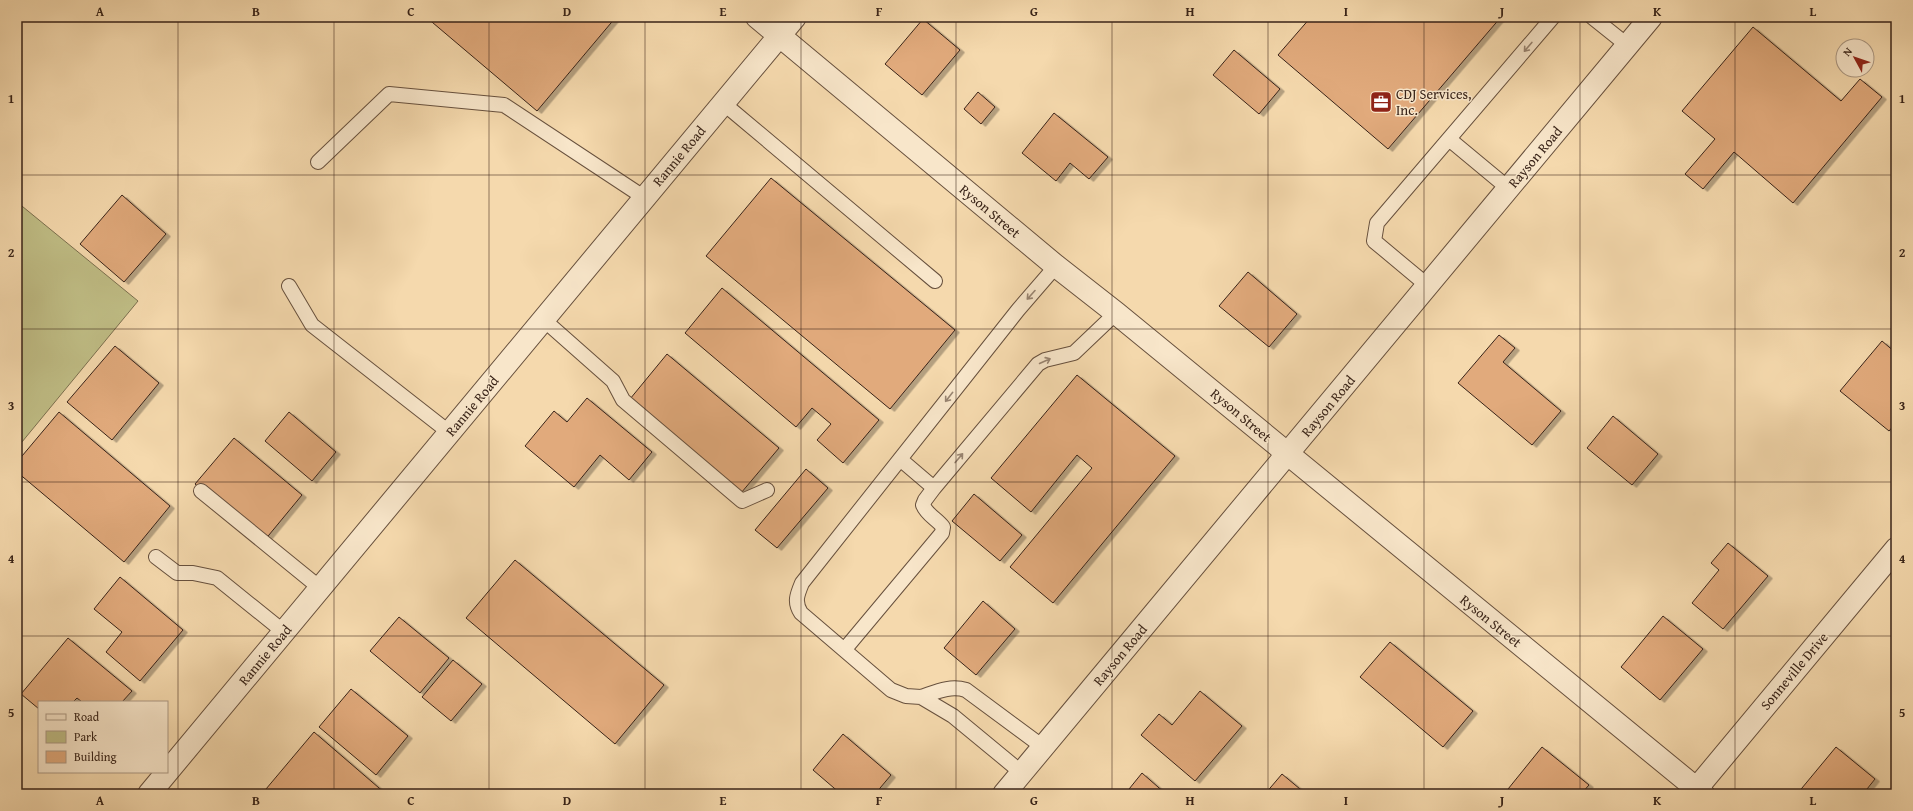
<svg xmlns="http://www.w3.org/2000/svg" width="1913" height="811" font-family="'Gentium Book Plus',serif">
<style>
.green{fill:#c0be86;stroke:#7c704f}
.building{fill:#e1aa7c;stroke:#382318;filter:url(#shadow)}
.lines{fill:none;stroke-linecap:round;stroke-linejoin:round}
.lane-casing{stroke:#67503d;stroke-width:16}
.street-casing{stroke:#67503d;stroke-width:24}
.lane{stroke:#f8e6ca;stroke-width:14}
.street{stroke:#f8e6ca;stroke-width:22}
.oneway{stroke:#988471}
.grid{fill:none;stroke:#382318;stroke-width:1;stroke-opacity:0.55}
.labels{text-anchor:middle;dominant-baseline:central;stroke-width:3;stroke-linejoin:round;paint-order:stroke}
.poi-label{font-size:14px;fill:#382318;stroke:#f8e6ca;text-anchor:start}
.street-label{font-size:14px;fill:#382318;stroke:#f8e6ca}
.neatline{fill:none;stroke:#382318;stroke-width:1.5}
.grid-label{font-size:13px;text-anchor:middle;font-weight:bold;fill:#382318}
</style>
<defs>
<filter id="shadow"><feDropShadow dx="4.5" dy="2.5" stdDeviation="0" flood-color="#0004"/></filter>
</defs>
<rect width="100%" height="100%" fill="#f5d9ad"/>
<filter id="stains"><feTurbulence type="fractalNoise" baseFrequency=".005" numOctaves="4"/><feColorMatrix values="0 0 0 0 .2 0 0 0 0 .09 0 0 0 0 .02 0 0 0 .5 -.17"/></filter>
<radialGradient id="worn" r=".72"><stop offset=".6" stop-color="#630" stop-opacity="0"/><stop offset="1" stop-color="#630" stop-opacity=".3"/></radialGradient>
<path class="green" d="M17 202 138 301 17 448Z"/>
<path class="building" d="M426 17H616L537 111Z
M1311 17H1501L1388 149 1278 55Z
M923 19 960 50 922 95 885 64Z
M1753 27 1841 101 1860 79 1882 97 1793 203 1734 152 1703 189 1685 174 1715 139 1682 111Z
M1234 50 1280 89 1259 114 1213 75Z
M978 92 995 107 981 124 964 109Z
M1054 113 1108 157 1089 179 1070 163 1056 181 1022 153Z
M771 178 955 330 890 409 706 256Z
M122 195 166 234 124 282 80 244Z
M1248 272 1297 314 1269 347 1219 306Z
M722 288 879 420 843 463 817 440 831 424 812 408 796 427 685 333Z
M1499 335 1515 348 1503 362 1561 411 1532 445 1458 383Z
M1882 341 1896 353V423L1889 431 1840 391Z
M115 346 159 383 112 440 67 402Z
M667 354 779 448 741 493 630 399Z
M1077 375 1175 456 1053 603 1010 567 1092 468 1077 455 1031 512 991 478Z
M587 398 652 452 629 480 600 455 574 487 525 446 554 411 567 422Z
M59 412 170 506 124 562 17 472V462Z
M289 412 336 452 312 481 265 441Z
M1613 416 1658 454 1632 485 1587 448Z
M234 438 302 495 264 541 195 484Z
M806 469 828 488 777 548 755 530Z
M974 494 1022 535 1000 561 952 521Z
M1728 543 1768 576 1723 629 1692 603 1719 570 1711 563Z
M515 560 664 685 615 744 466 618Z
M120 577 183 630 140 681 106 652 122 632 94 609Z
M983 601 1015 629 976 675 944 648Z
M1663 616 1703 649 1660 700 1621 667Z
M399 617 449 658 420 693 370 651Z
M68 638 132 691 122 702H82L77 698 73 702H39V709L21 694Z
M1390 642 1473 711 1443 747 1360 677Z
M453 660 482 684 451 721 422 697Z
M351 689 408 736 376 775 319 727Z
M1200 691 1242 726 1195 781 1141 735 1159 714 1172 725Z
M314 732 386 794H271L266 789Z
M843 734 891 775 875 794H841L813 770Z
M1542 747 1589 785 1581 794H1504Z
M1836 747 1875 779 1863 794H1797Z
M1142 773 1166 794H1125Z
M1282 774 1306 794H1265Z"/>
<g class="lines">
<g class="lane-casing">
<path id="lane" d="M1592 17 1627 45
M723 103 935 281
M1449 139 1508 188
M318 162 389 94 504 105 645 198
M289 286 312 325 450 433
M1428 286 1374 241 1377 223 1553 17
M544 320 613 381 623 400 742 501 767 490
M900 459 934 488
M201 491 320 588
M156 557 177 573H193L217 578 284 632
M845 649 942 533 943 527C937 519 927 515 923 505L925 500 934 488 1038 364 1045 360 1074 353 1116 313
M921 697C936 692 950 685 966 690L1043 747
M1022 773 953 716 921 697 906 696 891 690 801 613C794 602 797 595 802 583L1018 310 1056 266"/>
</g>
<g class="street-casing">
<path id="street" d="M757 17 1056 266 1116 313 1703 794
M149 794 795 17
M1004 794 1651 17
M1692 794 1896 549"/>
</g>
<use href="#lane" class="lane"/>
<use href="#street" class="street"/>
</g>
<defs><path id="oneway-shaft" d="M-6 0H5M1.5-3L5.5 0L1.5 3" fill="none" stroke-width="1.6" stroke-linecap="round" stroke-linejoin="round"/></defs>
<g class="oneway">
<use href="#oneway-shaft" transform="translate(1528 47) rotate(130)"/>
<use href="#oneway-shaft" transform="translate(1031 295) rotate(132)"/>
<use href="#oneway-shaft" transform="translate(1045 361) rotate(-24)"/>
<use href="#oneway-shaft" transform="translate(949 397) rotate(128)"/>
<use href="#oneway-shaft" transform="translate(959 458) rotate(-50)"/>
</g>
<path class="grid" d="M178 17V794M334 17V794M489 17V794M645 17V794M801 17V794M956 17V794M1112 17V794M1268 17V794M1424 17V794M1580 17V794M1735 17V794M17 175H1896M17 329H1896M17 482H1896M17 636H1896"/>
<defs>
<g id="office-square" transform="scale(1.15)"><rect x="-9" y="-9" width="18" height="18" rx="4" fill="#8f2418" stroke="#f8e6ca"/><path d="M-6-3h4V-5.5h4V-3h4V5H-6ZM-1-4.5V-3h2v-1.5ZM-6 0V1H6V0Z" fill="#fff"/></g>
</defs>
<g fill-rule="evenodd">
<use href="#office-square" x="1381" y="102"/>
</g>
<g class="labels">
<g class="poi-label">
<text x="1396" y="94">CDJ Services,<tspan x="1396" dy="16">Inc.</tspan></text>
</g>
<g class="street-label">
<text transform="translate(679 156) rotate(-50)">Rannie Road</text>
<text transform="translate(1535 157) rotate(-50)">Rayson Road</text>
<text transform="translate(990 211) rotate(40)">Ryson Street</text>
<text transform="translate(472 406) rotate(-50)">Rannie Road</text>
<text transform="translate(1328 406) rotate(-50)">Rayson Road</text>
<text transform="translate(1241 415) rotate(40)">Ryson Street</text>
<text transform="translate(1491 621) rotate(39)">Ryson Street</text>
<text transform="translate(265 655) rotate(-50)">Rannie Road</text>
<text transform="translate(1120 655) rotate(-50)">Rayson Road</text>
<text transform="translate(1794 671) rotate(-50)">Sonneville Drive</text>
</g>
</g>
<rect width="1913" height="811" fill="none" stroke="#f5d9ad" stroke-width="44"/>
<rect x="38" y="701" width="130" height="72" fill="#f8e6ca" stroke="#ab9883"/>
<rect x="46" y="714" width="20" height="6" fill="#f8e6ca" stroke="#ab9883"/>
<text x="74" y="721" font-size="12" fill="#382318">Road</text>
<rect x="46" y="731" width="20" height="12" fill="#c0be86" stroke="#ab9883"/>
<text x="74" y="741" font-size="12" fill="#382318">Park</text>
<rect x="46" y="751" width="20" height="12" fill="#e1aa7c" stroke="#ab9883"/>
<text x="74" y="761" font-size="12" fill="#382318">Building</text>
<g transform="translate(1855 58) rotate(310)"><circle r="19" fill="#f8e6ca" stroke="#ab9883"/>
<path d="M0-3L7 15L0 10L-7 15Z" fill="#8f2418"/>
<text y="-6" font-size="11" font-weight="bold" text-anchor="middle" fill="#382318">N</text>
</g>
<rect x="22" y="22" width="1869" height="767" class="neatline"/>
<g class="grid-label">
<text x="100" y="16">A</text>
<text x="256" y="16">B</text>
<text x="411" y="16">C</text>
<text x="567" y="16">D</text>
<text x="723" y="16">E</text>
<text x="879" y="16">F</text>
<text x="1034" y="16">G</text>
<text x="1190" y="16">H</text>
<text x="1346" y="16">I</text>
<text x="1502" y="16">J</text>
<text x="1657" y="16">K</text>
<text x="1813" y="16">L</text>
<text x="11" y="103">1</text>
<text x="1902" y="103">1</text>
<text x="11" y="257">2</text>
<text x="1902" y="257">2</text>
<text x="11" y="410">3</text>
<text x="1902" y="410">3</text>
<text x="11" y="563">4</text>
<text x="1902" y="563">4</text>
<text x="11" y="717">5</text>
<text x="1902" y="717">5</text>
<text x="100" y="805">A</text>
<text x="256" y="805">B</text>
<text x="411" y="805">C</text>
<text x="567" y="805">D</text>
<text x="723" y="805">E</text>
<text x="879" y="805">F</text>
<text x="1034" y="805">G</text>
<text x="1190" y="805">H</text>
<text x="1346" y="805">I</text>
<text x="1502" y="805">J</text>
<text x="1657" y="805">K</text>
<text x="1813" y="805">L</text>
</g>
<rect width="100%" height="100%" filter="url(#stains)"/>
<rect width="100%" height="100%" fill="url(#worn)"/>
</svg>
